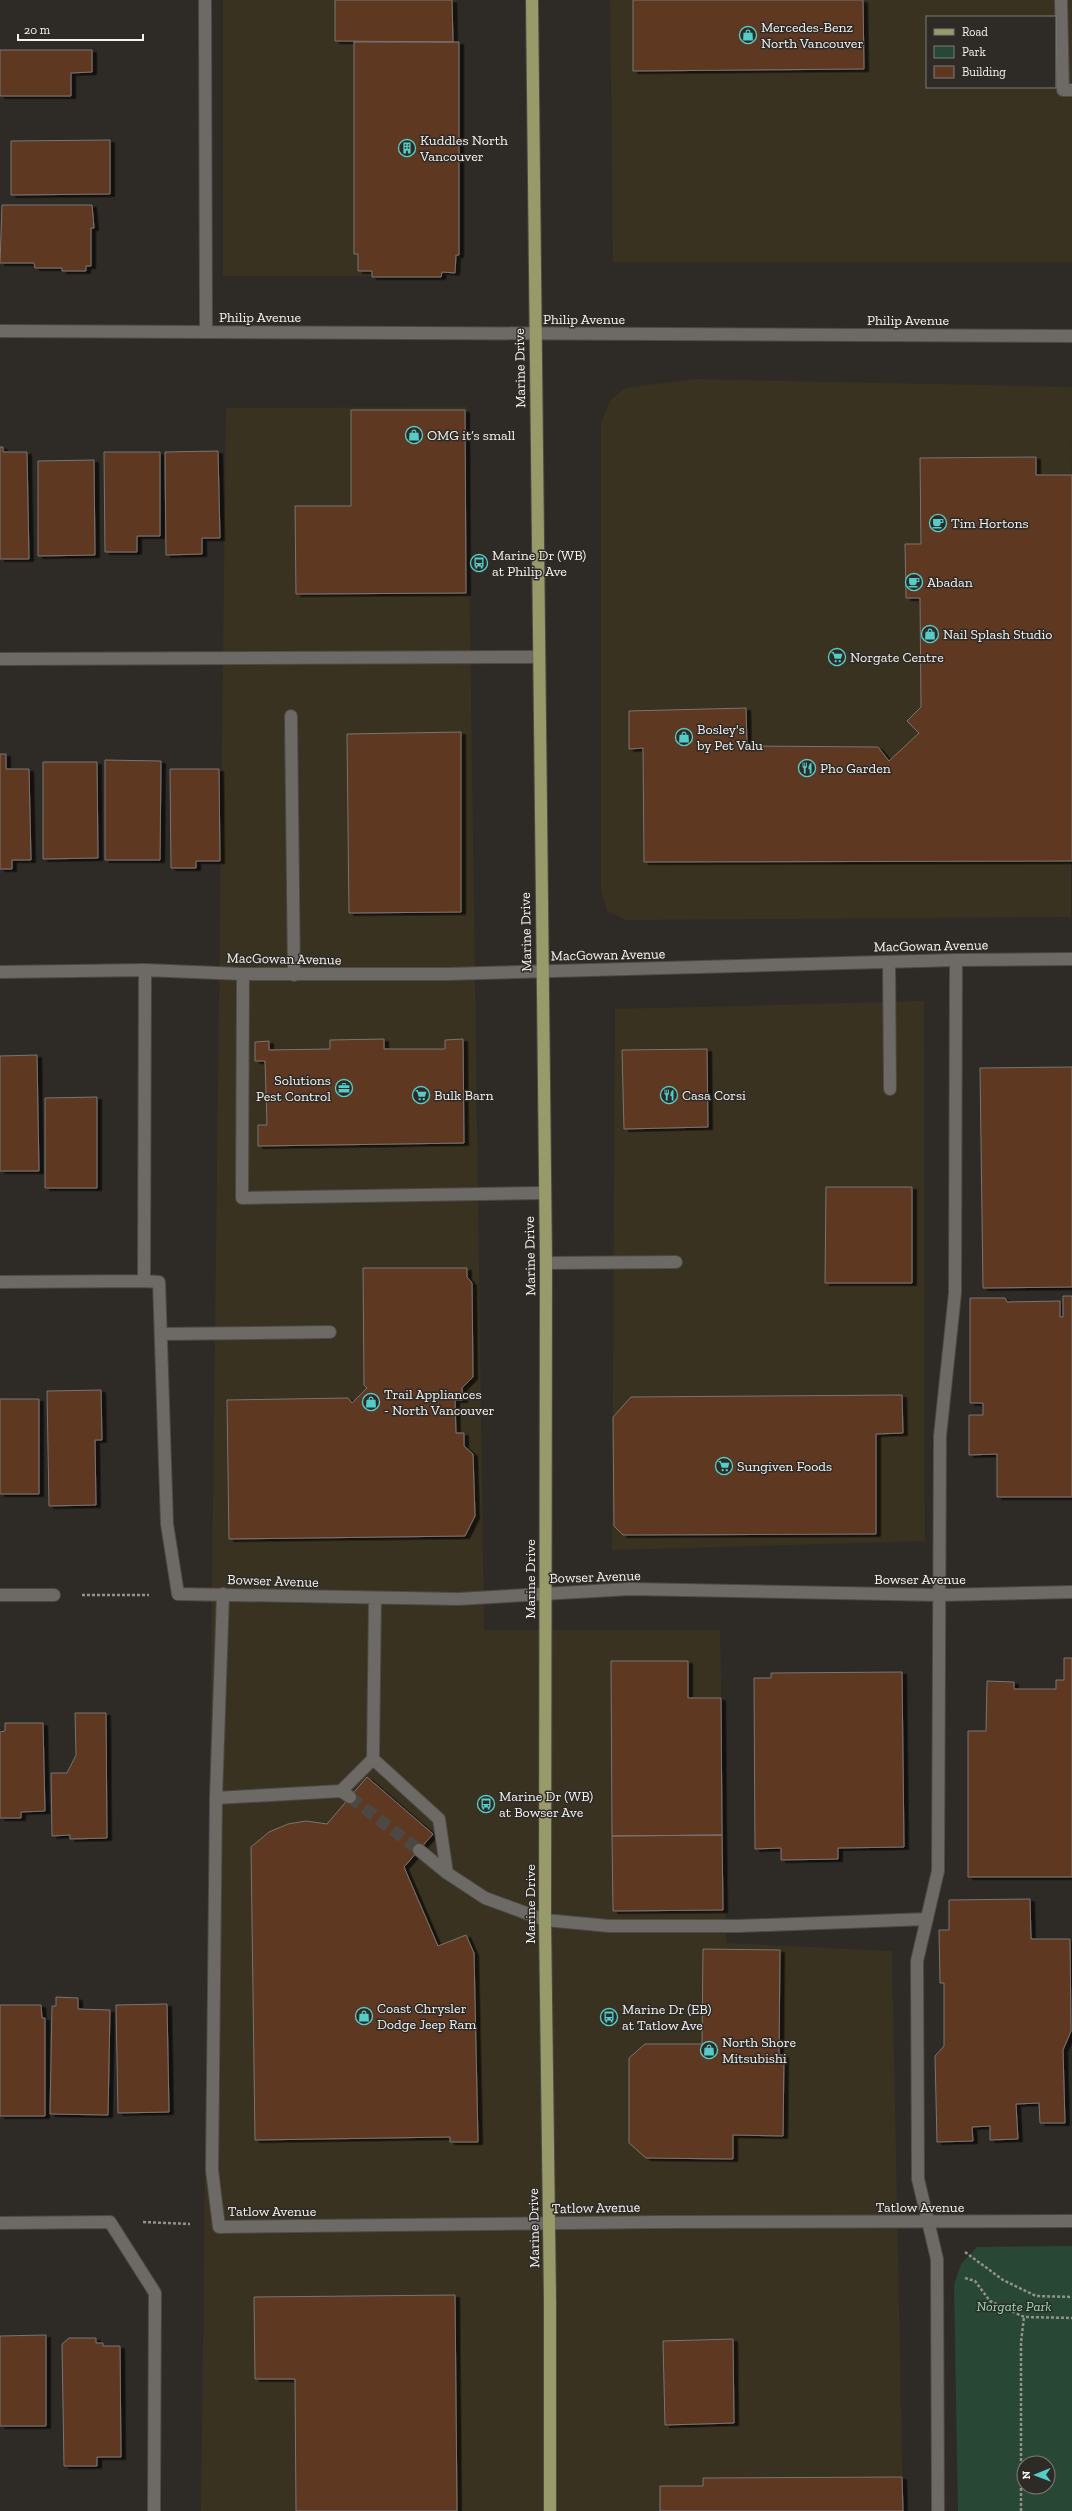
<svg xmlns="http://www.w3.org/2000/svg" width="1072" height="2511" font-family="'Zilla Slab',serif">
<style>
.commercial{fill:#393221;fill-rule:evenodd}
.green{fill:#294735;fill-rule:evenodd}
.building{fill:#5e3721;stroke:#7a7472;filter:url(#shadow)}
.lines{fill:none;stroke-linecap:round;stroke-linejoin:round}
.minor-tunnel{stroke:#4c4945;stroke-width:12;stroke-dasharray:12 6;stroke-linecap:butt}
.minor-casing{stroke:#4c4946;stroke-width:14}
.major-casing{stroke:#4c4946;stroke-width:14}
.path{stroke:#93918d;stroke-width:2.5;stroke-dasharray:3 2;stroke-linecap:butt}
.minor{stroke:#6d6965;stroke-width:12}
.major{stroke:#989a69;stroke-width:12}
.labels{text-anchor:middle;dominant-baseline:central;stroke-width:3;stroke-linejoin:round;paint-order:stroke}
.poi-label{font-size:14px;fill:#f5f3f0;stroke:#2e2b27;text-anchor:start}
.street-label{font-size:14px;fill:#f5f3f0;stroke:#2e2b27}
.park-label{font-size:14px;font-style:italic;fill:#93ddb2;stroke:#2e2b27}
</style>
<defs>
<filter id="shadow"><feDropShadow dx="4.5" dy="2.5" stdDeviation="0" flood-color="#0009"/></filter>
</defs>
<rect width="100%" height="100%" fill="#2e2b27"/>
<path class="commercial" d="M223 0H456L460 276H223Z
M610 0H1072V262H613ZM927 17H1055V87H927Z
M694 379 1072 387 1071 917 626 920 607 911 601 890V423L610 401 625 388Z
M467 407 484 1630H720L726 1943 892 1951 903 2511H201L226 408Z
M924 1001 925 1541 612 1550 615 1009Z"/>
<path class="green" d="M1072 2246V2511H958L954 2285 961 2264 977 2247ZM1024 2463H1048V2487H1024Z"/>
<path class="building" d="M335 0H452L453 42 335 41Z
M633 0H863L864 69 633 71Z
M354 42H459V255H456L455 273 442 272 441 277H372V271H358V254H354Z
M0 50H92V72L71 73V96H0Z
M110 140V194L11 195V141Z
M2 205H92L94 228H91V266H86V271H62V268H35L34 263H0Z
M351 410H465L466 593 296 594 295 506H351Z
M0 447H3V452H27L29 559H0Z
M218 451 220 538H202V554L166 555 165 452Z
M104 452H160V536H137V552H105Z
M1036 457V475H1072V861L644 862 643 748 629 749V711L746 708 747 746 878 747 889 761 919 733 907 721 921 707 920 598H906L905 544H921L920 458Z
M94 460 95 555 38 556V461Z
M461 732V912L349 913 347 734Z
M0 754H6V769H29L31 860H12V869H0Z
M105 760 161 761 160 860H105Z
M43 762H97L98 858 43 859Z
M170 769H219L220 861H196V868H171Z
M384 1039V1049H445V1040L463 1039 464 1143 258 1146V1125H267L265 1061H255V1042L269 1041V1050L330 1049V1040Z
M707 1049 708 1127 624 1129 622 1050Z
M37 1055 39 1171H0V1056Z
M1072 1067V1287L983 1288 980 1068Z
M97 1097V1188H45V1098Z
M826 1187H912V1283H825Z
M363 1268H467V1277L472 1283 473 1377 462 1388 463 1400H455L456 1433H464V1446L473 1454 475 1516 465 1536 229 1539 227 1400 348 1398 352 1403 367 1388 364 1385Z
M1063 1296H1072V1497H997V1454L969 1455V1415H983V1403H970V1298H1005L1007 1302 1060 1301V1317H1063Z
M101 1390 102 1440H95L96 1505 49 1506 47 1391Z
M902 1395 903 1433 876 1434V1534L623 1535 614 1526 613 1417 631 1397Z
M0 1399H39V1494H0Z
M1064 1658H1072V1877H968V1731H986L987 1681 1014 1682V1689H1056V1680H1064Z
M611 1661H688V1698H721L722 1835 612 1836Z
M902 1672 904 1847 838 1848V1859L781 1860V1848L755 1849 754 1678H771V1673Z
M75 1713H106L107 1838 70 1839V1835L52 1836 51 1773H67L76 1755Z
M5 1723H43L45 1811 21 1812V1818H0V1732L5 1731Z
M367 1777 433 1834 404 1867 438 1946 466 1935 474 1953 478 2142H450V2137L255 2140 251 1847 269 1832 288 1824 306 1821 327 1824Z
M722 1835 723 1910 613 1911 612 1836Z
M1030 1899 1031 1939H1070L1071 2031 1063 2050 1065 2123H1040L1039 2103 1016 2104 1018 2139 990 2140V2126L972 2127 973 2141 937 2142 935 2056 944 2046V1983H940L939 1930H949V1900Z
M703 1949 780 1950 779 2055H784L783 2136 733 2135V2159L646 2158 629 2143V2058L645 2044H702Z
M56 1997 78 1998V2009L110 2010 108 2115 50 2114 52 2006H56Z
M167 2004 169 2112 118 2113 116 2005Z
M0 2005H41L42 2018H45V2116H0Z
M455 2295 457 2511H296L295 2379H255L254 2297Z
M46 2335V2426H0V2336Z
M69 2338H96V2343H103V2346H120L121 2457H97V2466H64L62 2344Z
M733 2339 734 2423 665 2425 663 2341Z
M902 2477 903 2511H660V2486H703V2478Z"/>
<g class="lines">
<path class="minor-tunnel" d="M350 1797 419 1850"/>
<g class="minor-casing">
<path id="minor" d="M205 0 206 332
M1061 0 1063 90H1072
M0 331 1072 336
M0 659 538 657
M291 716 294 975
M889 962 890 1089
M0 972 145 970 243 974H448L956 960 1072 959
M243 974 242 1198 544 1193
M546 1263 676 1262
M144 1281 159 1282 167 1524 178 1594 458 1599 630 1589 940 1595 1072 1592
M0 1282 144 1281 145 970
M161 1334 330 1332
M223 1594 216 1798 212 2170 219 2227 656 2222 1072 2221
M0 1595H54
M373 1759 439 1819 447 1873
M341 1791 373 1759 375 1599
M216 1798 341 1791 350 1797
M419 1850 447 1873 485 1898 545 1920 609 1926H739L927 1919
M0 2223 110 2222 155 2293 154 2511
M938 2511 937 2259 918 2179 917 1961 938 1871 940 1436 955 1293 956 960"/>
</g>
<g class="major-casing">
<path id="major" d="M532 0 546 1263 545 1920 550 2301V2511"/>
</g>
<path class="path" d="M82 1595H149
M143 2222 190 2224
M965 2252 1003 2280 1036 2296 1072 2297
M965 2278 975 2281 990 2301 1024 2317 1072 2318
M1021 2511V2342L1024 2317"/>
<use href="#minor" class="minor"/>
<use href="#major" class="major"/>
</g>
<defs>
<g id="shop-ring" transform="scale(0.9)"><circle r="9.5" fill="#2e2b27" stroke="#54cdc8" stroke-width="1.5"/><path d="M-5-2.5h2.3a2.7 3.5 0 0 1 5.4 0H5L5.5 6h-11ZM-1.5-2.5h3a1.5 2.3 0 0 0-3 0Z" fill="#54cdc8"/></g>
<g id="building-ring" transform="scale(0.9)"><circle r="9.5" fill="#2e2b27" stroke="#54cdc8" stroke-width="1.5"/><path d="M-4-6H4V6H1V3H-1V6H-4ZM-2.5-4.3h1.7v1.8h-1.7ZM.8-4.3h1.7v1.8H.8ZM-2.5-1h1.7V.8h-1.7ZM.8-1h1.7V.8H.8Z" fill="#54cdc8"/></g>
<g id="cafe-ring" transform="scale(0.9)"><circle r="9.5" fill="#2e2b27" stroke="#54cdc8" stroke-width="1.5"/><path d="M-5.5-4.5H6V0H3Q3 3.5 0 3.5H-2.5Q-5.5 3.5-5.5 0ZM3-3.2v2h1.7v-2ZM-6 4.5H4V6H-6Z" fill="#54cdc8"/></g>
<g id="bus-ring" transform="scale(0.9)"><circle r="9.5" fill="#2e2b27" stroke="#54cdc8" stroke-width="1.5"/><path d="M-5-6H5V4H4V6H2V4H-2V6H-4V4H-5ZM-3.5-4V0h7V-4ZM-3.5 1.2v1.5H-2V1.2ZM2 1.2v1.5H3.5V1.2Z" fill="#54cdc8"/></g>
<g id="supermarket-ring" transform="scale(0.9)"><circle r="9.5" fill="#2e2b27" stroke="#54cdc8" stroke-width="1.5"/><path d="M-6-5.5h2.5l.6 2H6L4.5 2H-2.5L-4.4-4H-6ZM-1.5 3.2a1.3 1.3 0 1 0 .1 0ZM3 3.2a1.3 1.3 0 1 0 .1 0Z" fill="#54cdc8"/></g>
<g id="restaurant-ring" transform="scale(0.9)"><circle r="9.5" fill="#2e2b27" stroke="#54cdc8" stroke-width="1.5"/><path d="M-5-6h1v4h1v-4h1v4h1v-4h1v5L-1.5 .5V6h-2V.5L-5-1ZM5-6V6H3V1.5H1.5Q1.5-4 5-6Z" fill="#54cdc8"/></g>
<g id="office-ring" transform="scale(0.9)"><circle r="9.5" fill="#2e2b27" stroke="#54cdc8" stroke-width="1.5"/><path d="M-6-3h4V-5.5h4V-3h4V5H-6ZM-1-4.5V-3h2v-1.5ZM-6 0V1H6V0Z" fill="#54cdc8"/></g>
</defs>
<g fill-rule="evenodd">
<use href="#shop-ring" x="748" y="35"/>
<use href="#building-ring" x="407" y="148"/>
<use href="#shop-ring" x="414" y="435"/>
<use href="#cafe-ring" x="938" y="523"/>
<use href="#bus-ring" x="479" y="563"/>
<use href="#cafe-ring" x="914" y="582"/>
<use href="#shop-ring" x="930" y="634"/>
<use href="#supermarket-ring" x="837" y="657"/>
<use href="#shop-ring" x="684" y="737"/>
<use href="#restaurant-ring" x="807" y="768"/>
<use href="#office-ring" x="344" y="1088"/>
<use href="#supermarket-ring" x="421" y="1095"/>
<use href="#restaurant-ring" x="669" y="1095"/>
<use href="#shop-ring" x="371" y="1402"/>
<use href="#supermarket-ring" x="724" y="1466"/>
<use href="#bus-ring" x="486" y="1804"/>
<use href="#shop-ring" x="364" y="2016"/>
<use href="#bus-ring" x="609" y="2017"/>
<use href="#shop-ring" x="709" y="2050"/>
</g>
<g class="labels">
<g class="poi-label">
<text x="761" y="27">Mercedes-Benz<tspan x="761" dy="16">North Vancouver</tspan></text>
<text x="420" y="140">Kuddles North<tspan x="420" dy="16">Vancouver</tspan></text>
<text x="427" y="435">OMG it’s small</text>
<text x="951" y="523">Tim Hortons</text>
<text x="492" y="555">Marine Dr (WB)<tspan x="492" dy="16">at Philip Ave</tspan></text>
<text x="927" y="582">Abadan</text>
<text x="943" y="634">Nail Splash Studio</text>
<text x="850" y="657">Norgate Centre</text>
<text x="697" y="729">Bosley's<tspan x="697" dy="16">by Pet Valu</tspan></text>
<text x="820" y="768">Pho Garden</text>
<text x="331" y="1080" text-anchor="end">Solutions<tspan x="331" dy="16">Pest Control</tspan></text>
<text x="434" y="1095">Bulk Barn</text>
<text x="682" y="1095">Casa Corsi</text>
<text x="384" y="1394">Trail Appliances<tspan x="384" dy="16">- North Vancouver</tspan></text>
<text x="737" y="1466">Sungiven Foods</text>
<text x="499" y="1796">Marine Dr (WB)<tspan x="499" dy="16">at Bowser Ave</tspan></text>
<text x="377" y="2008">Coast Chrysler<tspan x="377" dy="16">Dodge Jeep Ram</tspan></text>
<text x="622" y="2009">Marine Dr (EB)<tspan x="622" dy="16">at Tatlow Ave</tspan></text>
<text x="722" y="2042">North Shore<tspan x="722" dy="16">Mitsubishi</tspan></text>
</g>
<g class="street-label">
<text x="260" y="317">Philip Avenue</text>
<text x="584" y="319">Philip Avenue</text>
<text x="908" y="320">Philip Avenue</text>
<text transform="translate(520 368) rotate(-91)">Marine Drive</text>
<text transform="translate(526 932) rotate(-91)">Marine Drive</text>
<text transform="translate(931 946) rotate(-1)">MacGowan Avenue</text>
<text transform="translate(608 955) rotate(-1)">MacGowan Avenue</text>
<text transform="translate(284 959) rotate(1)">MacGowan Avenue</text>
<text transform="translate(530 1256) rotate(-91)">Marine Drive</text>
<text transform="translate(595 1577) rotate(-2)">Bowser Avenue</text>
<text transform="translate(530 1579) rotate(-90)">Marine Drive</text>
<text x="920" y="1579">Bowser Avenue</text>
<text transform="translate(273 1581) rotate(2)">Bowser Avenue</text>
<text transform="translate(530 1904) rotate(-90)">Marine Drive</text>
<text x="920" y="2207">Tatlow Avenue</text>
<text transform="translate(596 2208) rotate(-1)">Tatlow Avenue</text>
<text x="272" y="2211">Tatlow Avenue</text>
<text transform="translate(534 2228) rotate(-91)">Marine Drive</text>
</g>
<g class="park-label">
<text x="1014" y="2306">Norgate Park</text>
</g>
</g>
<rect x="926" y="16" width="130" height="72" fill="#2e2b27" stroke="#7e7b77"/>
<rect x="934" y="29" width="20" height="6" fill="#989a69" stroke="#7e7b77"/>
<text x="962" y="36" font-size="12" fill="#f5f3f0">Road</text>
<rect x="934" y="46" width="20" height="12" fill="#294735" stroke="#7e7b77"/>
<text x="962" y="56" font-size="12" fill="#f5f3f0">Park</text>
<rect x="934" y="66" width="20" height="12" fill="#5e3721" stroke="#7e7b77"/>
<text x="962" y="76" font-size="12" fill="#f5f3f0">Building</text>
<g transform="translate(1036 2475) rotate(269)"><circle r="19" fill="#2e2b27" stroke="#7e7b77"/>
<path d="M0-3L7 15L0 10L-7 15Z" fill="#54cdc8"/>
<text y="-6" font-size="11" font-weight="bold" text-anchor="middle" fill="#f5f3f0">N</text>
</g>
<path d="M18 34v6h125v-6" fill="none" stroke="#f5f3f0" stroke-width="2"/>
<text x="24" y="34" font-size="12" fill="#f5f3f0" stroke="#2e2b27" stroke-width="3" paint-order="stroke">20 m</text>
</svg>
